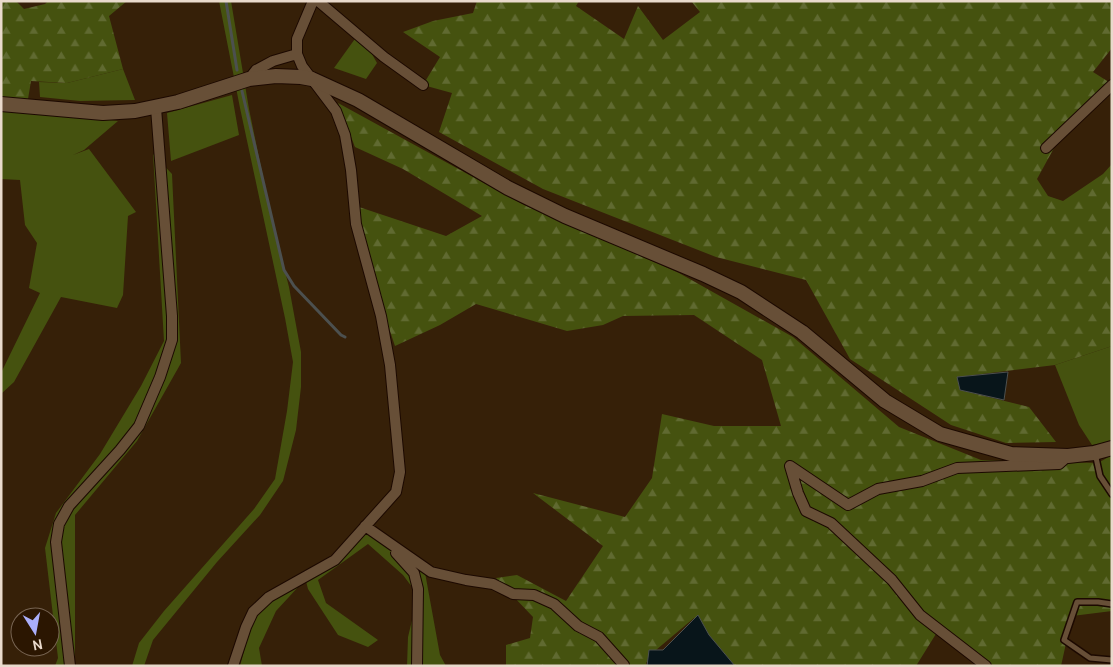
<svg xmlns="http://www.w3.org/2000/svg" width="1113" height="667" font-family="Cabin,sans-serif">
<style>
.green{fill:#45520f}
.forest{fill:url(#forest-firs)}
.water{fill:#08151a;stroke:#4c504f}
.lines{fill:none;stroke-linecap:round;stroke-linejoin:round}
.stream{stroke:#4c504f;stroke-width:3}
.service-casing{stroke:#1c0900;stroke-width:8}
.minor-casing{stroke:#1c0900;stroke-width:12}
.tertiary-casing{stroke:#1c0900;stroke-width:16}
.service{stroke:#674f37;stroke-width:5}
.minor{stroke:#674f37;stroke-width:10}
.tertiary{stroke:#674f37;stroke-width:14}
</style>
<defs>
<pattern id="forest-firs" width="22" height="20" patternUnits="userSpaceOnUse" patternTransform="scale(1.25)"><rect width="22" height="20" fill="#45520f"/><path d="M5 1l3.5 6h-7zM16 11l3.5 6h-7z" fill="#606a31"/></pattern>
</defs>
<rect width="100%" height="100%" fill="#362008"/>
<path class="green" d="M219 1H231L249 109 272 221 289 287 301 352V387L296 430 283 481 260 515 217 562 153 640 144 666H132L139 643 164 611 254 509 275 479 287 411 293 362 285 318 240 108Z
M357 36 368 47 377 63 366 79 334 68Z
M123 69 135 100 80 101 40 97 39 82 67 83Z
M232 95 239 135 171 161 167 113Z
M1 107 118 121 84 150 73 155 89 149 136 212 128 216 123 295 117 308 61 297 14 382 1 394V373L40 293 29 288 37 243 25 225 20 180 1 179Z
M153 154 172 174 181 363 137 441 75 515V666H55L58 658 45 548 56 513 100 454 141 386 164 341Z
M1112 346V441L1092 445 1079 425 1055 365Z
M1112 455V495L1098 463Z
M367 528 424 567 440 655 446 666H407L408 637 413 616 412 587 403 575 368 544 318 580 326 603 378 640 368 647 338 635 308 589 305 577Z
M300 585 276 611 259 648 262 666H240L252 622 271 598Z"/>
<path class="forest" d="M1 1H16L24 9 45 4 48 1H127L109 16 123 69 67 83 31 81 28 99 1 98Z
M477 1H579L576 6 624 39 638 6 663 40 700 12 691 1H1112V48L1093 72 1112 84 1065 128 1037 179 1048 196 1063 201 1103 174 1112 164V346L1055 365 958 377 960 390 1029 407 1056 442 1006 443 951 425 850 359 806 280 716 257 543 189 439 132 452 93 423 85 440 57 403 32 433 21 473 13Z
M338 103 524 205 679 273 793 337 899 427 981 460 1098 463 1112 493V611L1072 616 1061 666H981L939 629 916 666H735L694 618 656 650 646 663 647 666H506V645L530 638 533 617 496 578 517 575 566 601 603 546 533 493 625 517 652 478 662 414 714 426H781L762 360 694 315 623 316 603 325 567 331 476 304 440 325 395 346 364 253 359 207 446 236 482 216 403 169 355 147Z"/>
<path class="water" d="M1008 372 1004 400 960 390 957 377Z
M698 615 709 635 735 666H647L649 650H663Z"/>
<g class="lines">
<path class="stream" d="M226 1 237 70
M242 91 284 270 294 286 341 335 345 337"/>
<g class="service-casing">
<path id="service" d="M1095 453 1100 476 1112 494
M1112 604 1098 602H1077L1064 640 1090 658 1112 660"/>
</g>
<g class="minor-casing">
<path id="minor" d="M318 1 384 57 423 85
M249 79 256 70 273 61 297 54
M1046 148 1112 85
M790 466 848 505 878 489 922 481 957 468 1059 464 1068 456
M790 466 798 493 806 511 831 523 892 580 920 615 986 666
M365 526 431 572 466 580 493 584 513 594 534 595 554 604 578 626 599 637 624 665
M396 553 414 573 418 589 417 666
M70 666 56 542 59 524 69 506 120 450 139 426 160 377 172 340V316L156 108
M233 666 246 627 253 612 269 597 335 560 396 492 400 472 390 365 381 316 356 224 351 170 345 135 336 111 302 66 297 54V39L313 1"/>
</g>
<g class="tertiary-casing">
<path id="tertiary" d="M1 104 103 113 135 111 178 102 249 79 276 76 301 77 312 79 358 100 508 188 565 216 703 274 741 292 802 332 885 401 940 434 1011 454 1068 456 1094 453 1112 448"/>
</g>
<use href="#service" class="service"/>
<use href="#minor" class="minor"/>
<use href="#tertiary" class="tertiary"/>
</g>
<rect width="1113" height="667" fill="none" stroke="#e9dacc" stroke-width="5"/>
<g transform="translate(35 632) rotate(169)"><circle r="24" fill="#2b1601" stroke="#776452"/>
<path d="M0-4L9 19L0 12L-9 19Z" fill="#abaffb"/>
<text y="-8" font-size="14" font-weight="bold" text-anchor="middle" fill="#e9dacc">N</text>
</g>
</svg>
